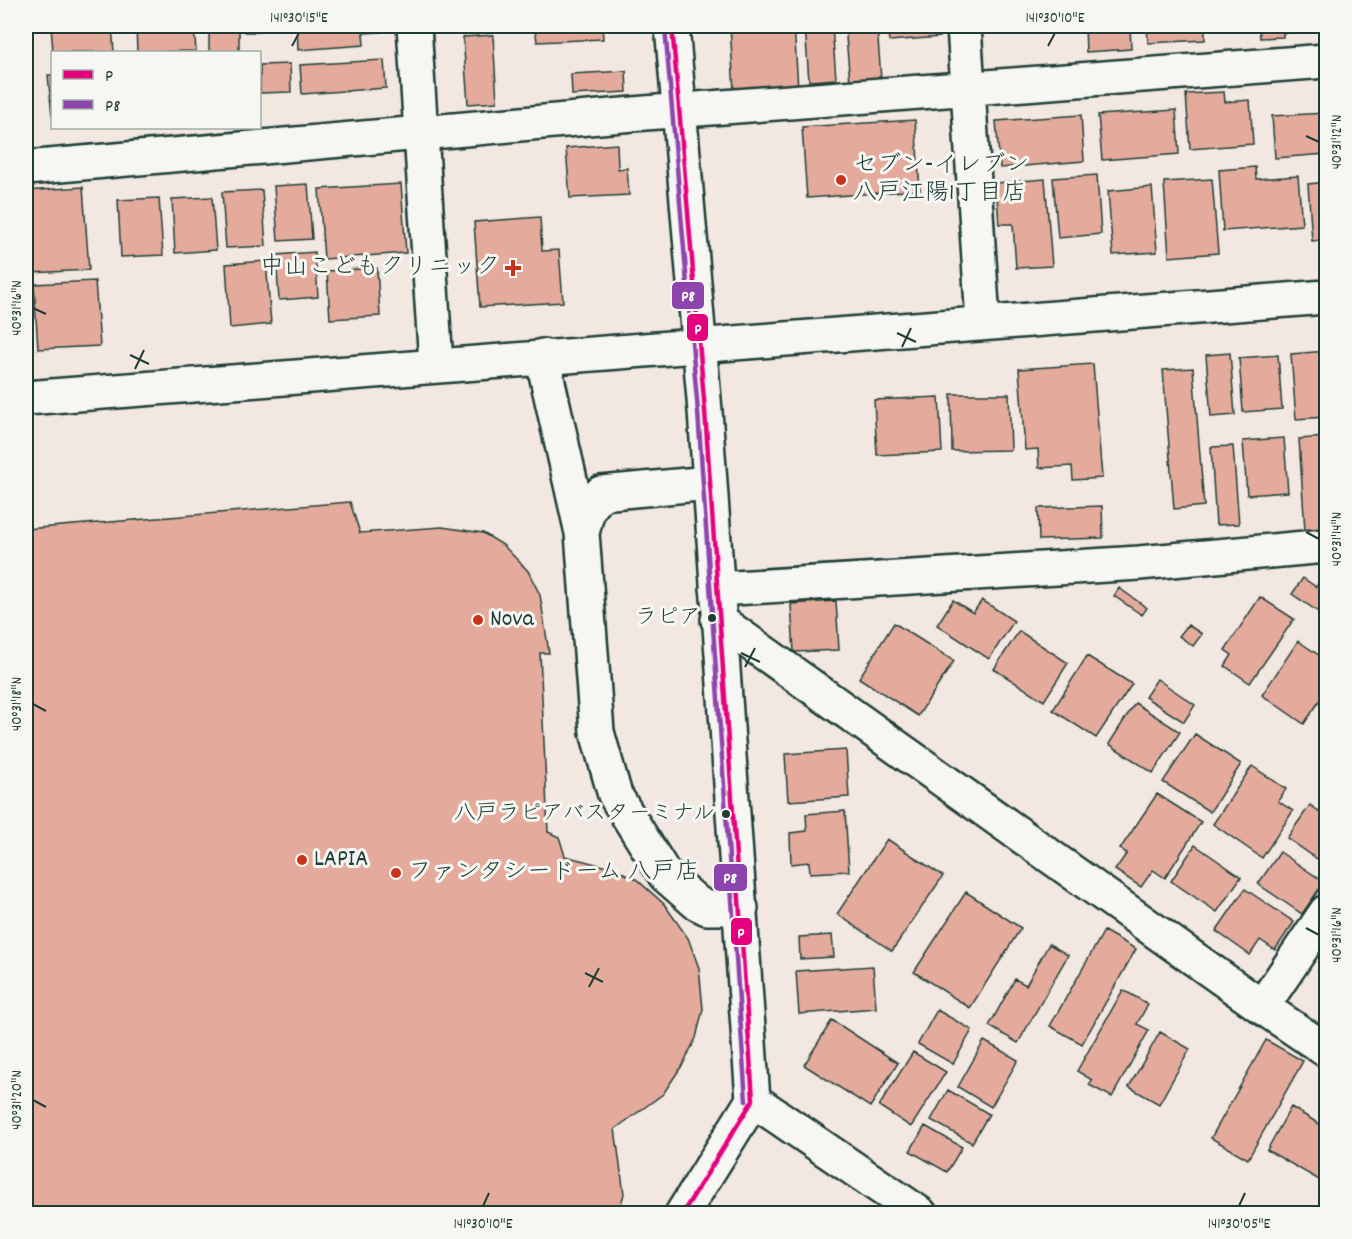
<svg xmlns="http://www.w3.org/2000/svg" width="1352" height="1239" font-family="Dekko,'Klee One',sans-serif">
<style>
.building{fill:#e4ab9d;stroke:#1f3d34;stroke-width:1.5}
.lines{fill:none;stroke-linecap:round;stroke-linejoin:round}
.minor-casing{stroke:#1f3d34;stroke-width:38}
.minor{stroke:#f6f6f2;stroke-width:33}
.bus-1-casing{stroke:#f6f6f2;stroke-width:9}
.bus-2-casing{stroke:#f6f6f2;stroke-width:9}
.bus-1{stroke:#e5007d;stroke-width:4.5}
.bus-2{stroke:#8e44ad;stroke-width:4.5}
.ticks{fill:none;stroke:#1f3d34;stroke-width:2}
.poi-dot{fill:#c8321e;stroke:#f6f6f2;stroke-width:2}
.bus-dot{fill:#1f3d34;stroke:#f6f6f2;stroke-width:2}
.labels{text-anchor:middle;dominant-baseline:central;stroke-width:6;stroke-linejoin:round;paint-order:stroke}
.bus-label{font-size:22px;fill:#1f3d34;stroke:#f6f6f2;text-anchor:end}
.poi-label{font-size:24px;fill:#1f3d34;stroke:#f6f6f2;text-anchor:start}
.line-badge{stroke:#f6f6f2;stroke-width:2}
.badge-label{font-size:16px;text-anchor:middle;font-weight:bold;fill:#fff}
.neatline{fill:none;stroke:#1f3d34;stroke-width:2}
.ticks-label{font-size:15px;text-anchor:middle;fill:#1f3d34}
</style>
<rect width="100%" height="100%" fill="#f2e7e1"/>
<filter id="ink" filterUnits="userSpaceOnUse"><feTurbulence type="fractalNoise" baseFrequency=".0167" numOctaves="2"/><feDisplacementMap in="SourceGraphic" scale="12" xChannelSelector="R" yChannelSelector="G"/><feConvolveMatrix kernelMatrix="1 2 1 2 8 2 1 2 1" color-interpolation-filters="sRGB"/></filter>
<g filter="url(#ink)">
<path class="building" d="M51 26H112L114 52H53Z
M136 26H194L196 51 137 52Z
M209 26H239V52H209Z
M245 26H260V32H245Z
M297 26H379L380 32 363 33 364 45 298 50Z
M535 26H602L603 39 537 42Z
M730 26H794L798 88 734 91Z
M805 26H832L836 79 809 81Z
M845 26H877L881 79 850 82Z
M887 26H939L940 37 889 41Z
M1085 26H1130L1131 49 1086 52Z
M1147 26H1205V40L1148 43Z
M1259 26H1316L1317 31 1283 33V37L1260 38Z
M493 35 497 102 468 104 463 37Z
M31 57 34 104H26V58Z
M384 60 386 88 302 94 300 65Z
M290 64 291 92 260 93V65Z
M626 71 627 92 572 95 571 74Z
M48 75H52V116Z
M1224 92 1225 102 1250 100 1253 144 1190 149 1186 94Z
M1176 110 1179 154 1102 160 1098 115Z
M1326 113V154L1275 158 1272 116Z
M1081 115 1084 161 1000 168 996 121Z
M915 120 920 190 807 198 802 127Z
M617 144 618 169 627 168 629 195 570 198 566 148Z
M1255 167 1256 179 1298 176 1302 225 1223 231 1219 170Z
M1097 175 1101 234 1058 238 1053 178Z
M1045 179 1052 266 1016 268 1013 224H999L996 183Z
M1212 179 1218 253 1169 257 1164 182Z
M1326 182V240L1312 241 1308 184Z
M308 184 312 239 278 241 274 186Z
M401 184 406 253 324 259 319 189Z
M83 187 89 270 30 273 26 191Z
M1152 187 1157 252 1113 255 1108 191Z
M262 190 266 246 226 248 222 192Z
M212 197 216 250 175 253 172 199Z
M159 198 163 255 121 257 118 200Z
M540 217 542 251 559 250 563 302 480 307 474 222Z
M315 252 318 297 279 300 276 255Z
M266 261 271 324 230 328 226 264Z
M377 268 380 316 330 319 327 271Z
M95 281 100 346 38 349 34 284Z
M1326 351V417L1296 419 1291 354Z
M1230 353 1235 415 1211 417 1206 355Z
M1278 355 1282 409 1243 412 1239 358Z
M1093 364 1102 478 1073 480 1072 466 1039 468 1038 449 1025 450 1019 369Z
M1193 368 1204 506 1174 509 1163 370Z
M951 394H1009L1011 450 952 451Z
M939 397 942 452 877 455 874 400Z
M1326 437V529L1305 531 1299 439Z
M1284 438 1288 492 1247 495 1243 441Z
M1233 446 1239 524 1216 525 1211 447Z
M350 502 360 533 442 527 483 533 503 545 528 571 540 595 549 653H540L548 832 559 837 565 856 615 869 636 879 664 904 688 938 699 968 703 1009 696 1038 683 1064 663 1094 615 1129 624 1194 618 1214H26V529Z
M1102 506 1103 538 1039 540 1038 508Z
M1326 572V617L1292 594 1303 578 1316 587Z
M1119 588 1147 608 1142 615 1114 596Z
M1260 597 1294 619 1250 683 1225 666 1232 655 1225 650Z
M953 600 973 613 982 600 1014 621 989 659 937 625Z
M836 601 839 650 794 652 791 604Z
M894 623 954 661 918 716 859 678Z
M1188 625 1202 634 1193 646 1179 636Z
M1019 631 1068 663 1044 701 994 669Z
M1298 641 1326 660V691L1304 724 1262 695Z
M1087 656 1132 684 1096 738 1053 710Z
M1157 679 1195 705 1184 722 1145 697Z
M1135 703 1180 732 1153 773 1109 744Z
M1195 734 1241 764 1210 812 1163 782Z
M846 750 849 797 788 801 785 754Z
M1252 766 1286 789 1278 801 1293 811 1262 858 1213 824Z
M1157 794 1201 822 1165 878 1153 870 1141 887 1115 870 1127 853 1120 849Z
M1310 805 1326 816V865L1287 838Z
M845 811 849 871 810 873 809 862 791 864 790 833 807 831 806 814Z
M887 839 943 876 892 951 837 914Z
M1195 845 1241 877 1217 912 1171 881Z
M1280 852 1324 882 1302 914 1258 884Z
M1245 889 1294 922 1275 950 1260 940 1250 955 1216 931Z
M966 892 1021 928 970 1008 914 972Z
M1104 931 1136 949 1082 1044 1050 1026Z
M832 935 834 957 800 959 799 937Z
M1049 944 1068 955 1018 1043 989 1026 1015 979 1026 985Z
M873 966 876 1008 799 1014 796 971Z
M1123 990 1148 1004 1137 1024 1149 1030 1112 1097 1089 1085 1092 1080 1077 1071Z
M937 1010 972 1030 953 1064 918 1044Z
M832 1020 898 1063 870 1107 804 1065Z
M1160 1032 1190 1049 1159 1104 1129 1087Z
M1266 1040 1303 1061 1248 1159 1211 1138Z
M984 1041 1018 1060 991 1107 958 1087Z
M913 1052 946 1072 911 1127 879 1106Z
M948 1090 989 1114 972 1143 931 1120Z
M1291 1107 1326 1128V1184L1267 1150Z
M925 1126 962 1147 947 1172 910 1151Z"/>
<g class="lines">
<g class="minor-casing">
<path id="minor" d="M414 26 436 364
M672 26 705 411 753 1100 682 1214
M964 26 983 322
M26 168 645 113 1326 61
M542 356 582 533
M26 398 1326 297
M709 483 601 493 588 510 582 533 597 732 615 795 665 875 697 903 707 908H741
M717 589 1139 563 1326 546
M718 620 1262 1007 1326 1050
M1262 1007 1326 912
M753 1100 920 1214"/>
</g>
<use href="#minor" class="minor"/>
<g class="bus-1-casing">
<path id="bus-1" d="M672 26 705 411 753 1100 682 1214"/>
</g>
<g class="bus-2-casing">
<path id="bus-2" d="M665 27 698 412 746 1101"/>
</g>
<use href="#bus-1" class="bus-1"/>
<use href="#bus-2" class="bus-2"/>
</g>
</g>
<path class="ticks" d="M292 46 299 33M1048 46 1055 33M1306 136 1319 142M33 308 46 314M897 333 916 342M902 347 911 328M130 355 149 364M135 369 144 350M1306 532 1319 539M741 653 760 662M745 667 755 648M33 704 46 711M1306 928 1319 935M585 973 603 982M589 987 599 968M33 1100 46 1107M483 1206 489 1193M1239 1206 1245 1193"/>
<g class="poi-dot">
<circle cx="841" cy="180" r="6"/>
<path d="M510 259h6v6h6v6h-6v6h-6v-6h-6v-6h6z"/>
<circle cx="478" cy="620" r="6"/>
<circle cx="302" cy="860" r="6"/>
<circle cx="396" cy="873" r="6"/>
</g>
<g class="bus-dot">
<circle cx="712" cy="618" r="5"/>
<circle cx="726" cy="814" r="5"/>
</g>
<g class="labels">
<g class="bus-label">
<text x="701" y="618">ラピア</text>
<text x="715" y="814">八戸ラピアバスターミナル</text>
</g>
<g class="poi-label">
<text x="853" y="166">セブン-イレブン<tspan x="853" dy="28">八戸江陽1丁目店</tspan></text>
<text x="500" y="268" text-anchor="end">中山こどもクリニック</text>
<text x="490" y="620">Nova</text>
<text x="314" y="860">LAPIA</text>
<text x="408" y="873">ファンタシードーム 八戸店</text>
</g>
</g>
<g class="line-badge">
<rect x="671" y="281" width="34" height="29" rx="6" fill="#8e44ad"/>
<rect x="686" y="313" width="23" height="29" rx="6" fill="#e5007d"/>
<rect x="713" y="863" width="35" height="29" rx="6" fill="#8e44ad"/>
<rect x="730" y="917" width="23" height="29" rx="6" fill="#e5007d"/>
</g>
<g class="badge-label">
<text x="688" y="301">P8</text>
<text x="698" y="334">P</text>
<text x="730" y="883">P8</text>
<text x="741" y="938">P</text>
</g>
<rect width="1352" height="1239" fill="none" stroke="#f6f6f2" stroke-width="66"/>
<rect x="51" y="51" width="210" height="78" fill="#f6f6f2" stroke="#a0aca6" stroke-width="1.5"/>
<rect x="63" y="70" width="30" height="9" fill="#e5007d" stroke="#a0aca6" stroke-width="1.5"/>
<text x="105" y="81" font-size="18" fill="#1f3d34">P</text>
<rect x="63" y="100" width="30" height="9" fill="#8e44ad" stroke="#a0aca6" stroke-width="1.5"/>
<text x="105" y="111" font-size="18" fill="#1f3d34">P8</text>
<rect x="33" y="33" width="1286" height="1173" class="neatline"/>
<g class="ticks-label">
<text x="299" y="22">141°30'15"E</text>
<text x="1055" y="22">141°30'10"E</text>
<text transform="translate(1336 142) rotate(-90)" y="5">40°31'12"N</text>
<text transform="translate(16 308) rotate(-90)" y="5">40°31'16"N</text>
<text transform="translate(1336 539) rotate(-90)" y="5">40°31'14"N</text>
<text transform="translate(16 704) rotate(-90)" y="5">40°31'18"N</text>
<text transform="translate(1336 935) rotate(-90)" y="5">40°31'16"N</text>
<text transform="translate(16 1100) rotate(-90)" y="5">40°31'20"N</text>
<text x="483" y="1228">141°30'10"E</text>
<text x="1239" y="1228">141°30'05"E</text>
</g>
</svg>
